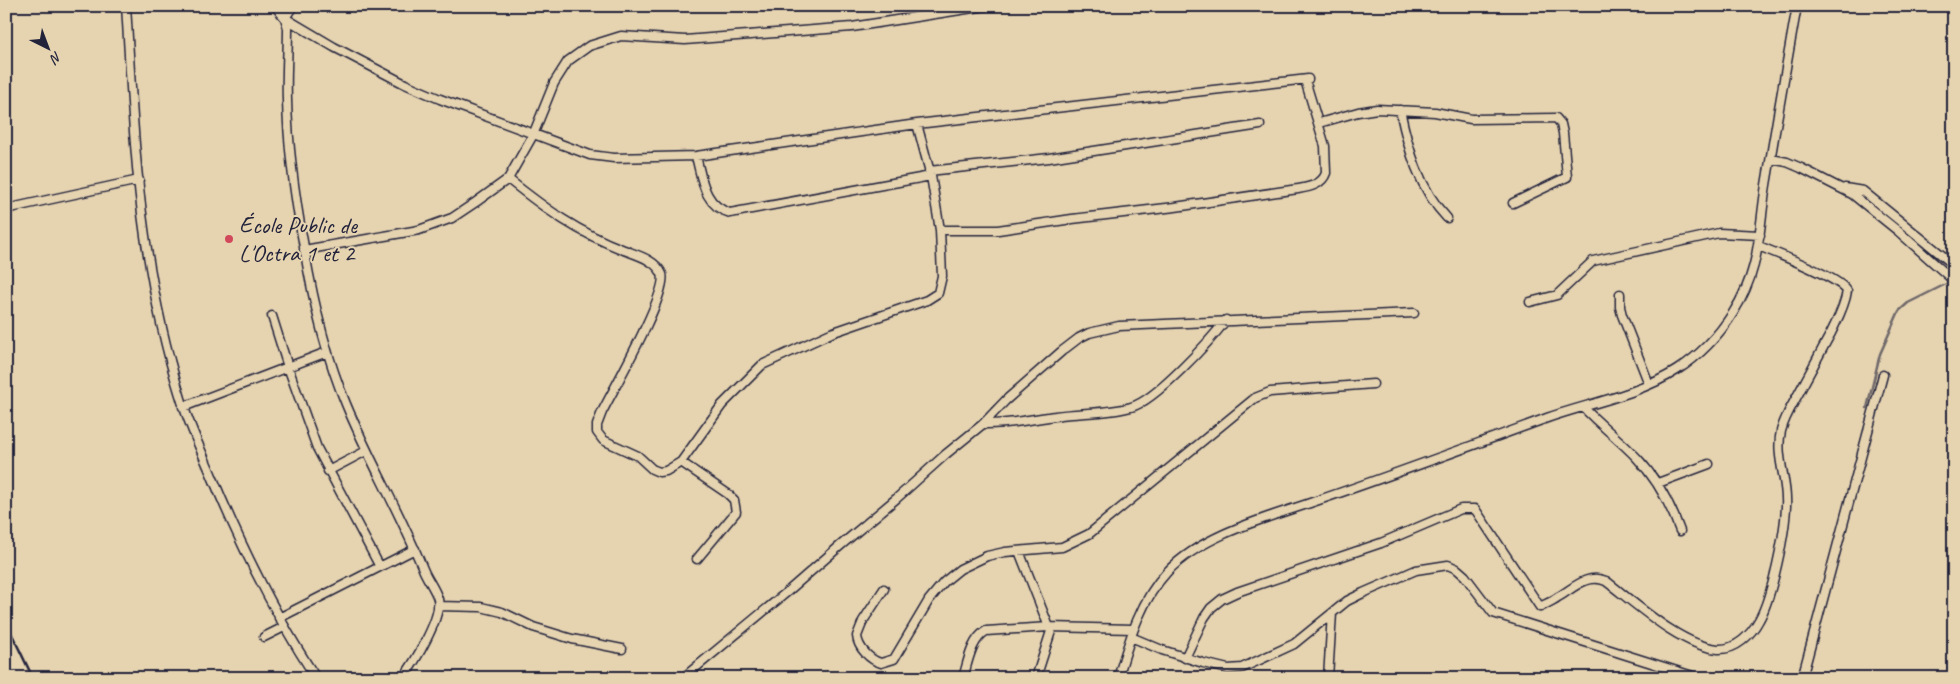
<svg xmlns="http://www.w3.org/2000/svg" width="1960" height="684" font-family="Caveat,sans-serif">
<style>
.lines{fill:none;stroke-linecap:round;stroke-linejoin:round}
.stream{stroke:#6e6769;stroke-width:2.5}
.minor-casing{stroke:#22223b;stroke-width:11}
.minor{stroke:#e6d4b1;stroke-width:8}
.rail{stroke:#22223b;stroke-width:2.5}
.poi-dot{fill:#d1495b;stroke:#e6d4b1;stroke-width:2}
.labels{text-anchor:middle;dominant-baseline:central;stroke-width:4;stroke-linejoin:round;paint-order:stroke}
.poi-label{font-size:24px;fill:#22223b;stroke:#e6d4b1;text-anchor:start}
</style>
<rect width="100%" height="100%" fill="#e6d4b1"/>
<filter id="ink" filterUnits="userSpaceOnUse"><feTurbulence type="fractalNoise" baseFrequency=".02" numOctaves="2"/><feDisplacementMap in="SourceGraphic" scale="10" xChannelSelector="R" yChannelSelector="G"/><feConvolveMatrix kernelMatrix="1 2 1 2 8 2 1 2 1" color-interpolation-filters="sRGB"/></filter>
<g filter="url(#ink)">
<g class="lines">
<path class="stream" d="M1867 408 1880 354 1899 311 1908 303 1952 281"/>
<g class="minor-casing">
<path id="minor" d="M126 6C131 83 134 160 145 236 153 290 164 344 180 395 188 423 201 450 212 476 241 546 274 614 316 678
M275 6 285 18 288 28C288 52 286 76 287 100 288 150 295 198 304 247 313 301 325 354 346 404 369 460 400 512 423 569 427 579 435 589 438 599 442 618 414 663 403 678
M293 6 285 18 334 47 405 84 440 99 590 155 614 158 696 156 917 124 1308 79
M1400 110C1408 148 1419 189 1447 218
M1319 123 1358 112 1377 109 1435 112 1471 119 1556 118 1561 124 1563 133 1567 177 1513 203
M696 156C702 179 704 206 730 213L931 176
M1771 159 1787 162 1801 168 1852 194 1898 231 1954 281
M929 171 1049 158 1260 125
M508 179C547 210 577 232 624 250 637 255 656 260 662 274 669 292 613 390 602 412L597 425V432L603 440 638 456 652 469 659 472 666 471 681 462 722 405 762 365 831 333 927 300 938 293 942 276 940 230 931 176 917 124
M1845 188 1863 191 1954 265
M6 209 139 180
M940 230H998L1072 219 1175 207 1298 189C1309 187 1322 185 1326 173L1325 146 1305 80
M304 250 419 230 452 218 476 202 508 179 533 135 554 83 568 61 589 46 621 36 685 40 852 27 986 6
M1620 294V307L1622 315 1649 384
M1530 302 1557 295 1593 261 1719 233 1760 235
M272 316 288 367 317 448 380 567
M183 407 327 352
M1583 407C1600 425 1620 440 1637 458 1657 479 1670 503 1680 531
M983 424C1008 425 1032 419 1055 416 1081 412 1106 414 1131 407 1155 401 1210 341 1226 320
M681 462 728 494 734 500 736 512 697 559
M328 471 366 451
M1658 483 1709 464
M1019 551 1049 627
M884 589 863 621 857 636C858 648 870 660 881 663L894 659 929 600 944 582 960 569 987 556 1005 552 1062 547 1089 534 1255 398 1270 392 1373 384
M438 606 481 607 502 612 533 627 572 639 622 649
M279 618 415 549
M264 637 284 627
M1131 637 1162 650 1203 663 1228 669 1242 668 1294 644 1347 601 1363 593 1416 570 1448 565 1457 569 1465 576 1493 613 1699 678
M1185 658 1204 618 1211 608 1222 599 1237 592 1381 543 1461 509H1475L1540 607C1546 604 1553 601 1558 597 1574 588 1587 573 1606 581 1635 603 1681 646 1718 649 1736 650 1751 635 1759 620 1772 597 1785 534 1786 506 1788 481 1775 457 1781 431 1785 415 1795 401 1802 387 1812 369 1821 351 1831 333 1837 320 1845 306 1847 291 1839 277 1777 254 1759 246
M683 678 787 592 841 545 897 498 946 454 983 424 1006 400 1062 351 1079 338 1089 333 1119 326 1414 313
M963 678C968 662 971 640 986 631L1049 627 1133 629
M1036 678 1052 628
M1118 678C1129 641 1140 601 1167 572 1202 535 1263 519 1310 503 1390 476 1468 447 1547 418 1590 403 1638 395 1677 370 1699 356 1719 335 1733 313 1761 268 1758 235 1766 185 1776 126 1786 66 1797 6
M1328 678 1332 613
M1802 678 1883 375"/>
</g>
<use href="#minor" class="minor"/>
<path class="rail" d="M6 622 33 678"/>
</g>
</g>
<circle class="poi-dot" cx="229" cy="239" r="5"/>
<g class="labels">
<g class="poi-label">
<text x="239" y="225">École Public de<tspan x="239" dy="28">L'Octra 1 et 2</tspan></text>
</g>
</g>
<rect width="1960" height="684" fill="none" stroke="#e6d4b1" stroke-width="25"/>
<rect x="12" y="12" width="1935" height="659" fill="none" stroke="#22223b" stroke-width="2" filter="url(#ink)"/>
<g transform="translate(48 48) rotate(138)" stroke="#e6d4b1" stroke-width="4" paint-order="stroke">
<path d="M0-4L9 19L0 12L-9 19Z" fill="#22223b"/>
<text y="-8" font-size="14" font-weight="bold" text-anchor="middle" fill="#22223b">N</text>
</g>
</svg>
